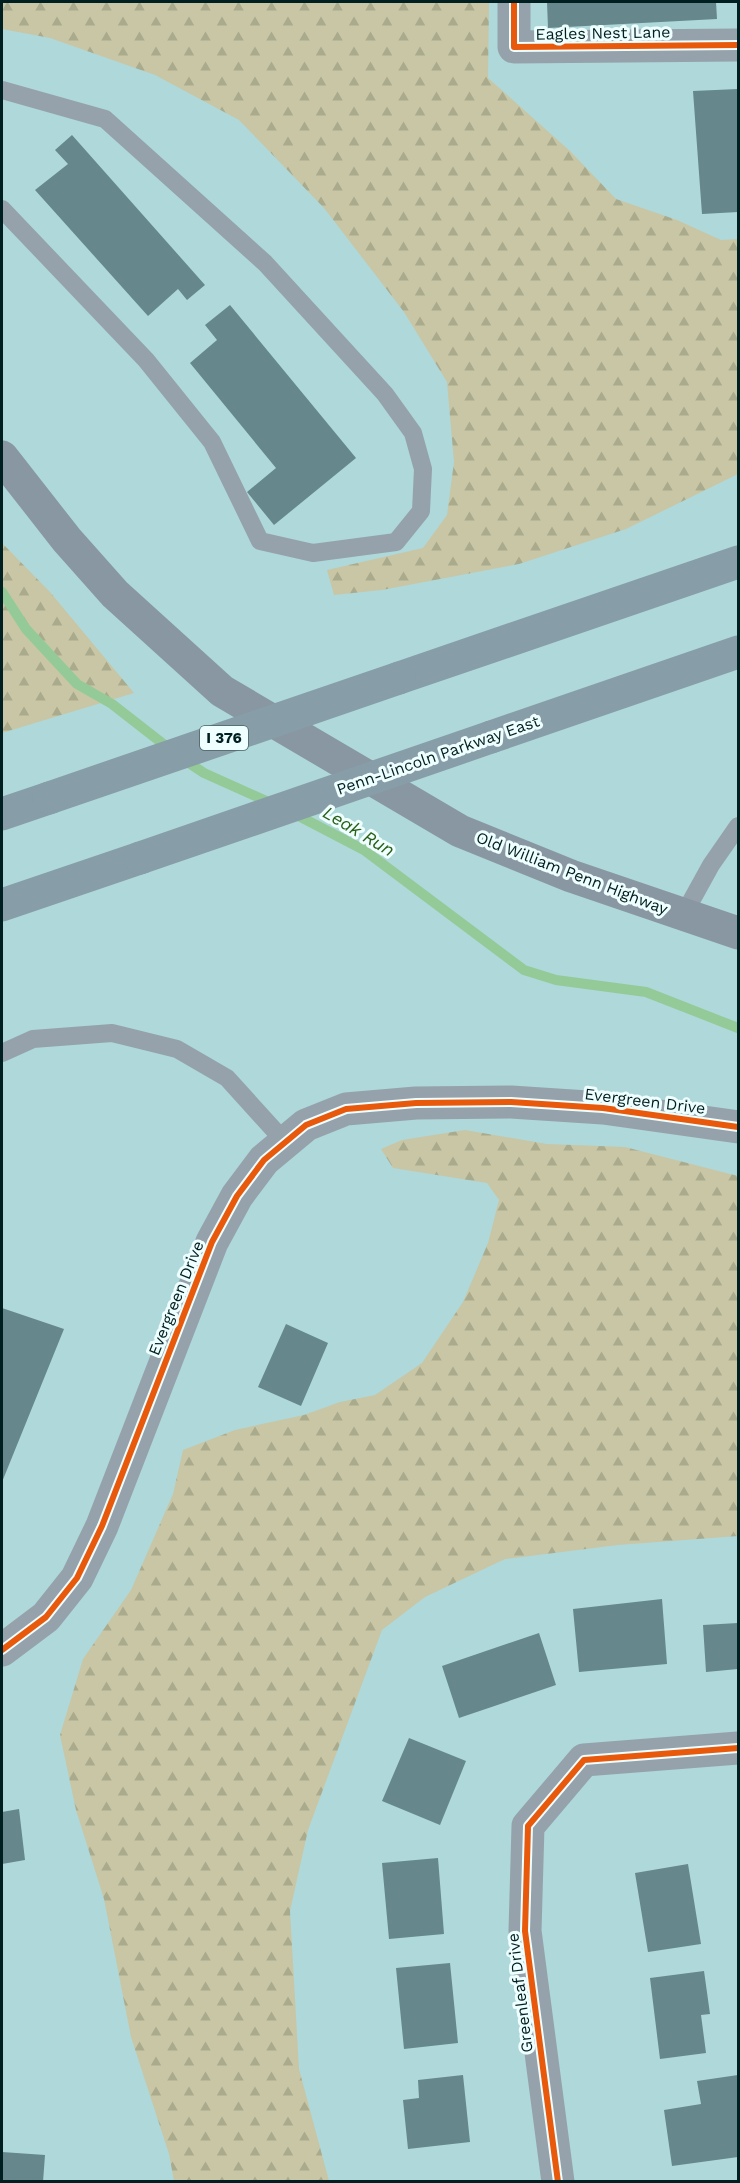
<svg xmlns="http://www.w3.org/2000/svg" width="740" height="2183" font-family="'Work Sans',sans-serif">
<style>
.forest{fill:url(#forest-firs)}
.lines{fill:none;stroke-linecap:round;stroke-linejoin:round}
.stream{stroke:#94ca97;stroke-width:10}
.building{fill:#66878b}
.lane{stroke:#95a2ab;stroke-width:18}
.street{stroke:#95a2ab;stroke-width:33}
.secondary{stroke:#8997a2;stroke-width:33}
.highway{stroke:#879da8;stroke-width:33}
.highway-bridge{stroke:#879da8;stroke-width:33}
.cycleway-casing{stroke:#effefe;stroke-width:10}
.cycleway{stroke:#e8590c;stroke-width:6}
.labels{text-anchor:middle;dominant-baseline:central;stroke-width:6;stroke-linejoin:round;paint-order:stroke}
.shield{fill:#effefe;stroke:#486263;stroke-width:1.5}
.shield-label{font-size:15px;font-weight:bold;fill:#001f20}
.street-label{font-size:16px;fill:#001f20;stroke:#effefe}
.water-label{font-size:18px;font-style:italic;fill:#296018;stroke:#effefe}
</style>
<defs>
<pattern id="forest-firs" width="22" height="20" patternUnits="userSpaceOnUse" patternTransform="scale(1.5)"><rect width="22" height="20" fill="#c8c6a4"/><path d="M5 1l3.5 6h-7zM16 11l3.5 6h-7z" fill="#aaaa8d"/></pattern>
</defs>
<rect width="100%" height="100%" fill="#aed8da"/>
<path class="forest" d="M2 2H489L488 78 570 151 616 199 677 220 721 240 738 239V474L626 529 519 564 382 590 334 595 327 570 423 548 447 515 454 462 447 382 404 312 324 208 239 120 155 75 50 38 2 29Z
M2 543 50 592 134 693 2 733Z
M465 1130 547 1144 625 1147 738 1176V1536L618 1545 505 1559 425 1597 382 1630 308 1830 290 1911 299 2069 329 2181H174L169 2154 131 2037 104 1899 76 1810 60 1735 83 1659 131 1590 173 1494 183 1450 235 1430 304 1415 340 1402 375 1395 422 1363 463 1302 488 1243 499 1200 487 1183 393 1168 381 1149 402 1140Z"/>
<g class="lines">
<path class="stream" d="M2 592 26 629 77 684 112 704 171 750
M183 759 204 773 273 804
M293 813 364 850 524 970 556 980 646 992 738 1028"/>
</g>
<path class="building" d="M547 2H716L717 19 548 28Z
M738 89V212L702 214 693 91Z
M72 135 205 285 187 300 178 289 148 316 35 190 68 164 55 150Z
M230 305 356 458 274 525 247 492 276 468 190 363 217 340 205 325Z
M2 1308 64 1329 2 1482Z
M286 1324 328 1343 301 1406 258 1387Z
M662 1599 667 1664 579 1672 573 1609Z
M738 1623V1669L706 1672 703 1625Z
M539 1633 556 1685 459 1718 442 1666Z
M409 1738 466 1761 440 1825 382 1801Z
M19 1809 25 1860 2 1864V1812Z
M438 1858 444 1934 389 1939 382 1863Z
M688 1864 701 1944 648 1952 635 1873Z
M450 1963 458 2043 404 2049 396 1968Z
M704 1971 710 2014 701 2015 706 2053 660 2059 650 1978Z
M463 2075 470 2142 408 2149 403 2100 419 2098 418 2080Z
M738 2075V2157L672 2166 664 2110 701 2104 697 2081Z
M2 2152 45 2155 43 2182H2Z"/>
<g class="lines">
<path class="lane" d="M2 90 105 119 265 263 385 394 413 433 423 469 421 511 396 542 313 553 260 541 212 442 146 360 2 209
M684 914 711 865 738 826
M2 1053 33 1039 112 1033 177 1049 227 1078 285 1142"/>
<path class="street" d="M514 2V47L738 45
M2 1650 46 1617 77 1578 102 1526 212 1242 237 1196 264 1160 306 1125 346 1109 416 1103 511 1102 603 1108 738 1127
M558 2182 525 1931 528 1826 584 1760 738 1748"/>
<path class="secondary" d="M2 457 67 540 115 594 222 691 460 831 571 876 738 933"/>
<path class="highway" d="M399 678 738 562
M491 737 738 652
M2 814 49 798
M2 905 140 858"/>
<path class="highway-bridge" d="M49 798 399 678
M140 858 491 737"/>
<g class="cycleway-casing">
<path id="cycleway" d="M514 2V47L738 45
M2 1650 46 1617 77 1578 102 1526 212 1242 237 1196 264 1160 306 1125 346 1109 416 1103 511 1102 603 1108 738 1127
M558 2182 525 1931 528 1826 584 1760 738 1748"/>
</g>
<use href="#cycleway" class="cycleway"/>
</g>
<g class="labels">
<rect class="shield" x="200" y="726" width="48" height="24" rx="4.5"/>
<g class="shield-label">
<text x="224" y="738">I 376</text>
</g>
<g class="street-label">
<text transform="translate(603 33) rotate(-1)">Eagles Nest Lane</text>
<text transform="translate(438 755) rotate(-19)">Penn-Lincoln Parkway East</text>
<text transform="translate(572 873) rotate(21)">Old William Penn Highway</text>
<text transform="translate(645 1101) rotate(7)">Evergreen Drive</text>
<text transform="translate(176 1298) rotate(-68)">Evergreen Drive</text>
<text transform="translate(520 1993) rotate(-97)">Greenleaf Drive</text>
</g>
<g class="water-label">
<text transform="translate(359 831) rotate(31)">Leak Run</text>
</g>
</g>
<rect width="740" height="2183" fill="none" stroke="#001f20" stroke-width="6"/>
</svg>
